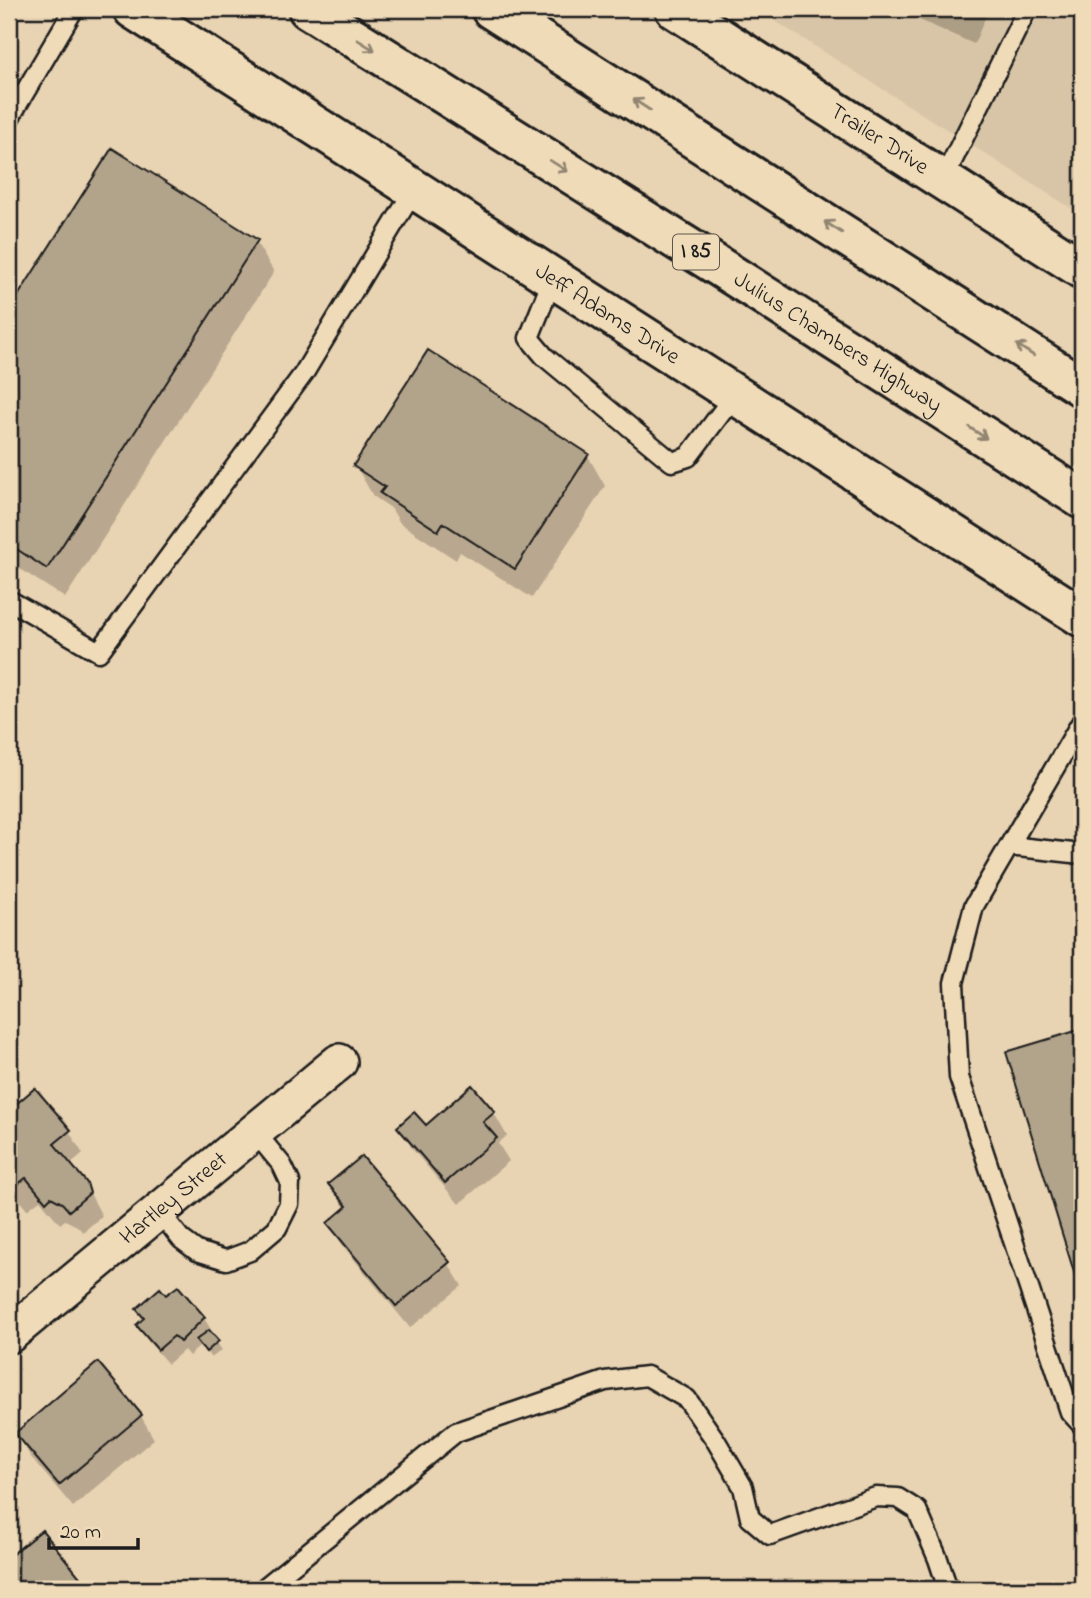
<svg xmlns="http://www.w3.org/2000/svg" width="1091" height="1598" font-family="'Indie Flower',sans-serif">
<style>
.built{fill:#d8c5a7}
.shadow{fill:#0003}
.building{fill:#b2a38b;stroke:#1c1c1c;stroke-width:2}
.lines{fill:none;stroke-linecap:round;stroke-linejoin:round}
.service-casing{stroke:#1c1c1c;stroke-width:23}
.minor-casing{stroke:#1c1c1c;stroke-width:40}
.tertiary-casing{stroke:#1c1c1c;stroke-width:44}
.motorway-casing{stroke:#1c1c1c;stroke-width:44}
.service{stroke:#f0dbb9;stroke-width:18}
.minor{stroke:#f0dbb9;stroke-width:35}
.tertiary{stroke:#f0dbb9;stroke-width:38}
.motorway{stroke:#f0dbb9;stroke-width:38}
.oneway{stroke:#918572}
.labels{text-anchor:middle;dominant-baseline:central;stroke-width:5;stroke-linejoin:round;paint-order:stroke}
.shield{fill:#f0dbb9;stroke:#5c554b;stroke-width:2}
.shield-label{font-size:21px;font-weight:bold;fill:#1c1c1c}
.street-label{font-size:23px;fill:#1c1c1c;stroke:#f0dbb9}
</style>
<rect width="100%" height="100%" fill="#e8d3b3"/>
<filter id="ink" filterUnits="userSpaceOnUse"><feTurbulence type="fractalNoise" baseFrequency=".0143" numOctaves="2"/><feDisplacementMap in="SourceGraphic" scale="14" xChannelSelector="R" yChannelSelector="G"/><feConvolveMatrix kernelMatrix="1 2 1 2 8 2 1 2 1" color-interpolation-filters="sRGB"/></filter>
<g filter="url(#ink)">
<path class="built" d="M756 9H1082V215Z"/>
<path class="shadow" d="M903 9H989L974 44 906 14Z
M113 150 256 242 274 272 65 598 9 562V313Z
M429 353 588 456 605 486 532 598 460 552 456 560 400 523 391 508 373 496 356 466Z
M1082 1031V1292L1008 1054Z
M35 1090 69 1131 83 1154 70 1165 85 1184 102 1216 83 1232 77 1226 65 1220 60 1224 40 1200 27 1210 9 1188V1112Z
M494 1113 507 1136 498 1143 509 1161 459 1204 413 1150 399 1127 426 1128Z
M331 1184 448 1263 462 1286 410 1328 343 1246 329 1223 346 1210Z
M166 1298 204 1318 213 1333 211 1335 222 1350 211 1358 201 1345 189 1356 184 1350 168 1364 147 1340 138 1325 144 1319 139 1310Z
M141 1416 154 1439 73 1507 30 1456 17 1433Z
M42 1533 86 1587 87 1589H9V1559Z"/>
<path class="building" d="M112 148 258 240 47 569 9 544V310Z
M428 350 589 454 515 569 443 523 438 531 380 493 385 487 353 466Z
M1082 1029V1298L1006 1052Z
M472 1085 495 1112 483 1122 497 1138 445 1183 397 1127 414 1112 426 1125Z
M35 1088 71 1130 54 1144 87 1183 90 1193 69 1211 62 1203 51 1197 46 1202 26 1178 13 1188 9 1184V1110Z
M362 1156 450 1262 396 1306 327 1223 347 1206 328 1184Z
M178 1286 205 1317 180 1342 174 1336 158 1350 136 1325 144 1318 136 1309 160 1288 166 1295Z
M209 1330 219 1341 206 1352 196 1340Z
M98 1362 142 1415 59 1485 15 1433Z
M42 1530 87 1586 83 1589H9V1557Z"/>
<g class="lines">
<g class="service-casing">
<path id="service" d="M9 119 74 9
M943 180 1027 9
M553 278 529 338 545 357 672 462 688 457 734 396
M9 600 99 652 304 373 414 190
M1082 721 974 906 954 983 959 1077 1070 1412 1082 1425
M1009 846 1082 854
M159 1211 181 1239 197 1251 226 1260 250 1251 277 1228 289 1204 290 1182 282 1165 255 1132
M263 1589 456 1432 605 1381 647 1376 687 1399 716 1441 743 1487 750 1518 770 1535 876 1497 898 1498 917 1510 938 1559 948 1589"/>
</g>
<g class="minor-casing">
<g id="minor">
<path id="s1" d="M9 1335 339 1062"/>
</g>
</g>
<g class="tertiary-casing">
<g id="tertiary">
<path id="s2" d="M133 9C449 213 765 416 1082 617"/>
<path id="s3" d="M675 9 1082 269"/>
</g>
</g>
<g class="motorway-casing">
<g id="motorway">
<path id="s4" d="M308 9 718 266 1082 499"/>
<path d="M491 9 1082 387"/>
</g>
</g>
<use href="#service" class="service"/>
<use href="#minor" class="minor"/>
<use href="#tertiary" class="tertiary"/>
<use href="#motorway" class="motorway"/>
</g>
<defs><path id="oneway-shaft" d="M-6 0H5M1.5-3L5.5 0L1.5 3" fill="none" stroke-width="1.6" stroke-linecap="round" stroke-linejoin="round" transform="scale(1.75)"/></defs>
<g class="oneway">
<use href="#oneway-shaft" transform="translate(366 45) rotate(32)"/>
<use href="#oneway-shaft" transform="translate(642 105) rotate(-147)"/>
<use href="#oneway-shaft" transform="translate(559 166) rotate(32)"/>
<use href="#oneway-shaft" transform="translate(833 227) rotate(-147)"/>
<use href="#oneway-shaft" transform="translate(1025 350) rotate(-147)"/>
<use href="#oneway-shaft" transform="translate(978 433) rotate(33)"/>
</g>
</g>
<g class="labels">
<rect class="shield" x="673" y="234.5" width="46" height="35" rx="5"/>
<g class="shield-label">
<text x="696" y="252">I 85</text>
</g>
<g class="street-label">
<text stroke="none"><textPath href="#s3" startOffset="242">Trailer Drive</textPath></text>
<text stroke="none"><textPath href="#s2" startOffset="564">Jeff Adams Drive</textPath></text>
<text stroke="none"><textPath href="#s4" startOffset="626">Julius Chambers Highway</textPath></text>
<text stroke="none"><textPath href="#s1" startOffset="214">Hartley Street</textPath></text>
</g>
</g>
<rect width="1091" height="1598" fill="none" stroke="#f0dbb9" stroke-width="35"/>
<rect x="18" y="18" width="1056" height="1563" fill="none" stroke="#1c1c1c" stroke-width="2.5" filter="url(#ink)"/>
<path d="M49 1538v10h89v-10" fill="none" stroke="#1c1c1c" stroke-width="3.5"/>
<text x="60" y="1538" font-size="21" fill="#1c1c1c" stroke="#f0dbb9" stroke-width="5" paint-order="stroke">20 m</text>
</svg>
